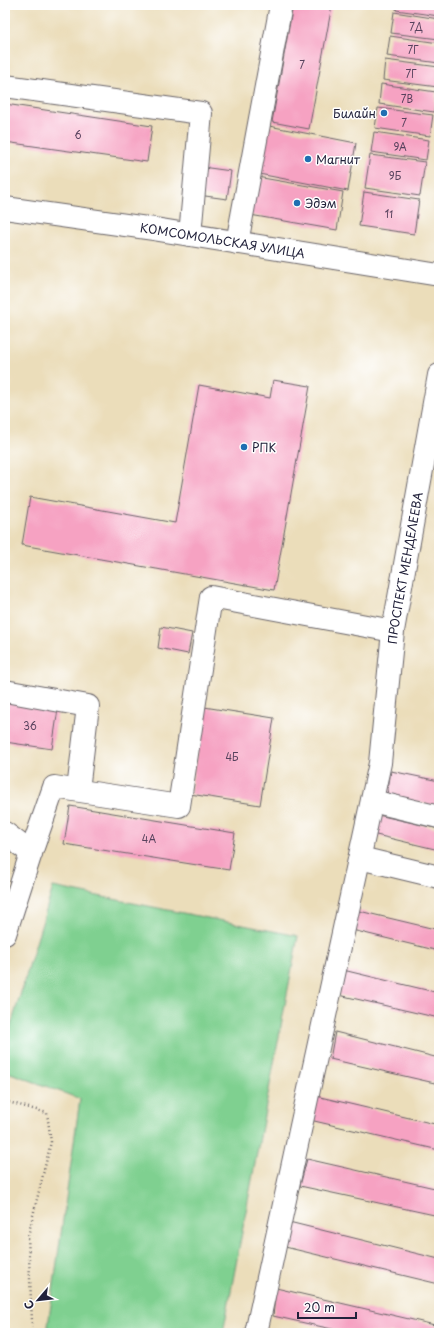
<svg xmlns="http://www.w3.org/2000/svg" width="444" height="1338" font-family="'Playpen Sans',sans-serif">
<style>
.green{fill:#7fd090;stroke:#507966}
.building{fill:#f6a2c2}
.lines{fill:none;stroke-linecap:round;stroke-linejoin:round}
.minor-casing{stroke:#686367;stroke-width:24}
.path{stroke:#686367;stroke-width:2.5;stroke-dasharray:1 3;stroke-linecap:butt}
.minor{stroke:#fff;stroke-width:22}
.poi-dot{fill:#1f6fb2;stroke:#fff;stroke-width:1.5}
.labels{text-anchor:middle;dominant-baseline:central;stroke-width:3;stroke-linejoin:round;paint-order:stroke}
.number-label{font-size:10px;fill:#57425d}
.poi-label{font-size:12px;fill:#22223b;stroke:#fff;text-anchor:start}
.street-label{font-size:12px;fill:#22223b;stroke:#fff}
</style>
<rect width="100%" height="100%" fill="#fff"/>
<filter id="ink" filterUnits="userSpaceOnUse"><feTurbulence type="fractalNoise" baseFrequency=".025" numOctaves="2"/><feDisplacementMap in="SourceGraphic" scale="8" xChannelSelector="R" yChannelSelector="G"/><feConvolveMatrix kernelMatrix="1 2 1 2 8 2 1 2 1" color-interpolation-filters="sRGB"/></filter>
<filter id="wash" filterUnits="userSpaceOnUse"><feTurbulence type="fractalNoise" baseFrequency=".012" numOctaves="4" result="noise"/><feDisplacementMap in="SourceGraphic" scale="16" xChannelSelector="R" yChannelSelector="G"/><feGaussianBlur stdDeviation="0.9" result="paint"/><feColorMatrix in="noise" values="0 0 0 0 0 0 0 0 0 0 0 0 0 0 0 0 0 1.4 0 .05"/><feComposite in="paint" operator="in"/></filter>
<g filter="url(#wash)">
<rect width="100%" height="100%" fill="#ebddba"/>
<path class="green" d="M53 887 298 936 223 1333H47L80 1099 5 1071V1045Z"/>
<g id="blocks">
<path class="building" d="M293 5H332L309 129 272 122Z
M397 5H439V16L396 10Z
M394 12 439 19V39L391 33Z
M390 36 439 43V63L387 56Z
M385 60 439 67 438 87 383 80Z
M381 84 436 92 434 112 379 104Z
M5 104 152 126 147 162 5 142Z
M378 108 433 115 430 136 375 128Z
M269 126 356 143 348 191 259 174Z
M374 132 429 140 426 160 371 152Z
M370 155 425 162 420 196 365 188Z
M202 167 231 171 227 199 198 195Z
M257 177 343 192 337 230 250 215Z
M364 192 419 200 414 234 359 226Z
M273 380 310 386 274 590 22 545 30 497 175 523 199 385 270 398Z
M161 627 192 633 188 654 158 648Z
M5 700 58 709 52 749 5 742Z
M204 707 274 718 260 805 190 794Z
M391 771 439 781V807L387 795Z
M70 806 235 833 229 870 64 844Z
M378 815 439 829V850L372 834Z
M355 910 439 930V951L352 930Z
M343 970 439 993V1018L339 995Z
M335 1032 439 1058V1084L330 1059Z
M316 1096 439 1125V1150L310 1120Z
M307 1159 439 1189V1216L300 1186Z
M289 1222 439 1259V1284L285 1247Z
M276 1288 439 1326V1333H350L273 1316Z"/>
</g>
</g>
<g filter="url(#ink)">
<use href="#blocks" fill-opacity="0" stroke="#686367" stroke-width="1"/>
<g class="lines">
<g class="minor-casing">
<g id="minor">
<path d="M5 86 201 113 190 235"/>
<path id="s1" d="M5 208 154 229 439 275"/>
<path d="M237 243 281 5"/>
<path d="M5 691 88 706 78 790"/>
<path d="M372 801 439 817"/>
<path d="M5 833 31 853"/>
<path d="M360 858 439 877"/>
<path d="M5 934 31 853 54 787 179 806 211 597 393 631"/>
<path id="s2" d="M256 1333 380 763 393 631 439 375"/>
</g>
</g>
<path class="path" d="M5 1101 47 1113 51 1142 28 1236 32 1321 31 1333"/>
<use href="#minor" class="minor"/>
</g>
</g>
<g class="poi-dot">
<circle cx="384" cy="113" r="4"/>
<circle cx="308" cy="159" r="4"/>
<circle cx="297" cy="203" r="4"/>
<circle cx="244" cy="447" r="4"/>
</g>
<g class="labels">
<g class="number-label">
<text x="416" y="26">7Д</text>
<text x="413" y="49">7Г</text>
<text x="302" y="64">7</text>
<text x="411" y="73">7Г</text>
<text x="407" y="98">7В</text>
<text x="404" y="122">7</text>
<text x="78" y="134">6</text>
<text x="400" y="146">9А</text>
<text x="395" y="175">9Б</text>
<text x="389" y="213">11</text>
<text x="30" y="725">36</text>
<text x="232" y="756">4Б</text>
<text x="149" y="838">4А</text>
</g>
<g class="poi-label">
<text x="376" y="113" text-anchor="end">Билайн</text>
<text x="316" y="159">Магнит</text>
<text x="305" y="203">Эдэм</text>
<text x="252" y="447">РПК</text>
</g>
<g class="street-label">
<text stroke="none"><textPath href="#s1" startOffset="220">КОМСОМОЛЬСКАЯ УЛИЦА</textPath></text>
<text stroke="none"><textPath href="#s2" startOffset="780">ПРОСПЕКТ МЕНДЕЛЕЕВА</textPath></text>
</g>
</g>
<rect width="444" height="1338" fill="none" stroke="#fff" stroke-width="20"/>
<g transform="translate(38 1300) rotate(242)" stroke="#ffffff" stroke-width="3" paint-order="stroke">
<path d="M0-3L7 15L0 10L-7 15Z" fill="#22223b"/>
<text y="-6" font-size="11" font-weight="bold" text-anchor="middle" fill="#22223b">С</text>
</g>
<path d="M298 1312v6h58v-6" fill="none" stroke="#22223b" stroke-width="2"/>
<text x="304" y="1312" font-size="12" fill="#22223b" stroke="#ffffff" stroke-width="3" paint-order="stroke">20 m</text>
</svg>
